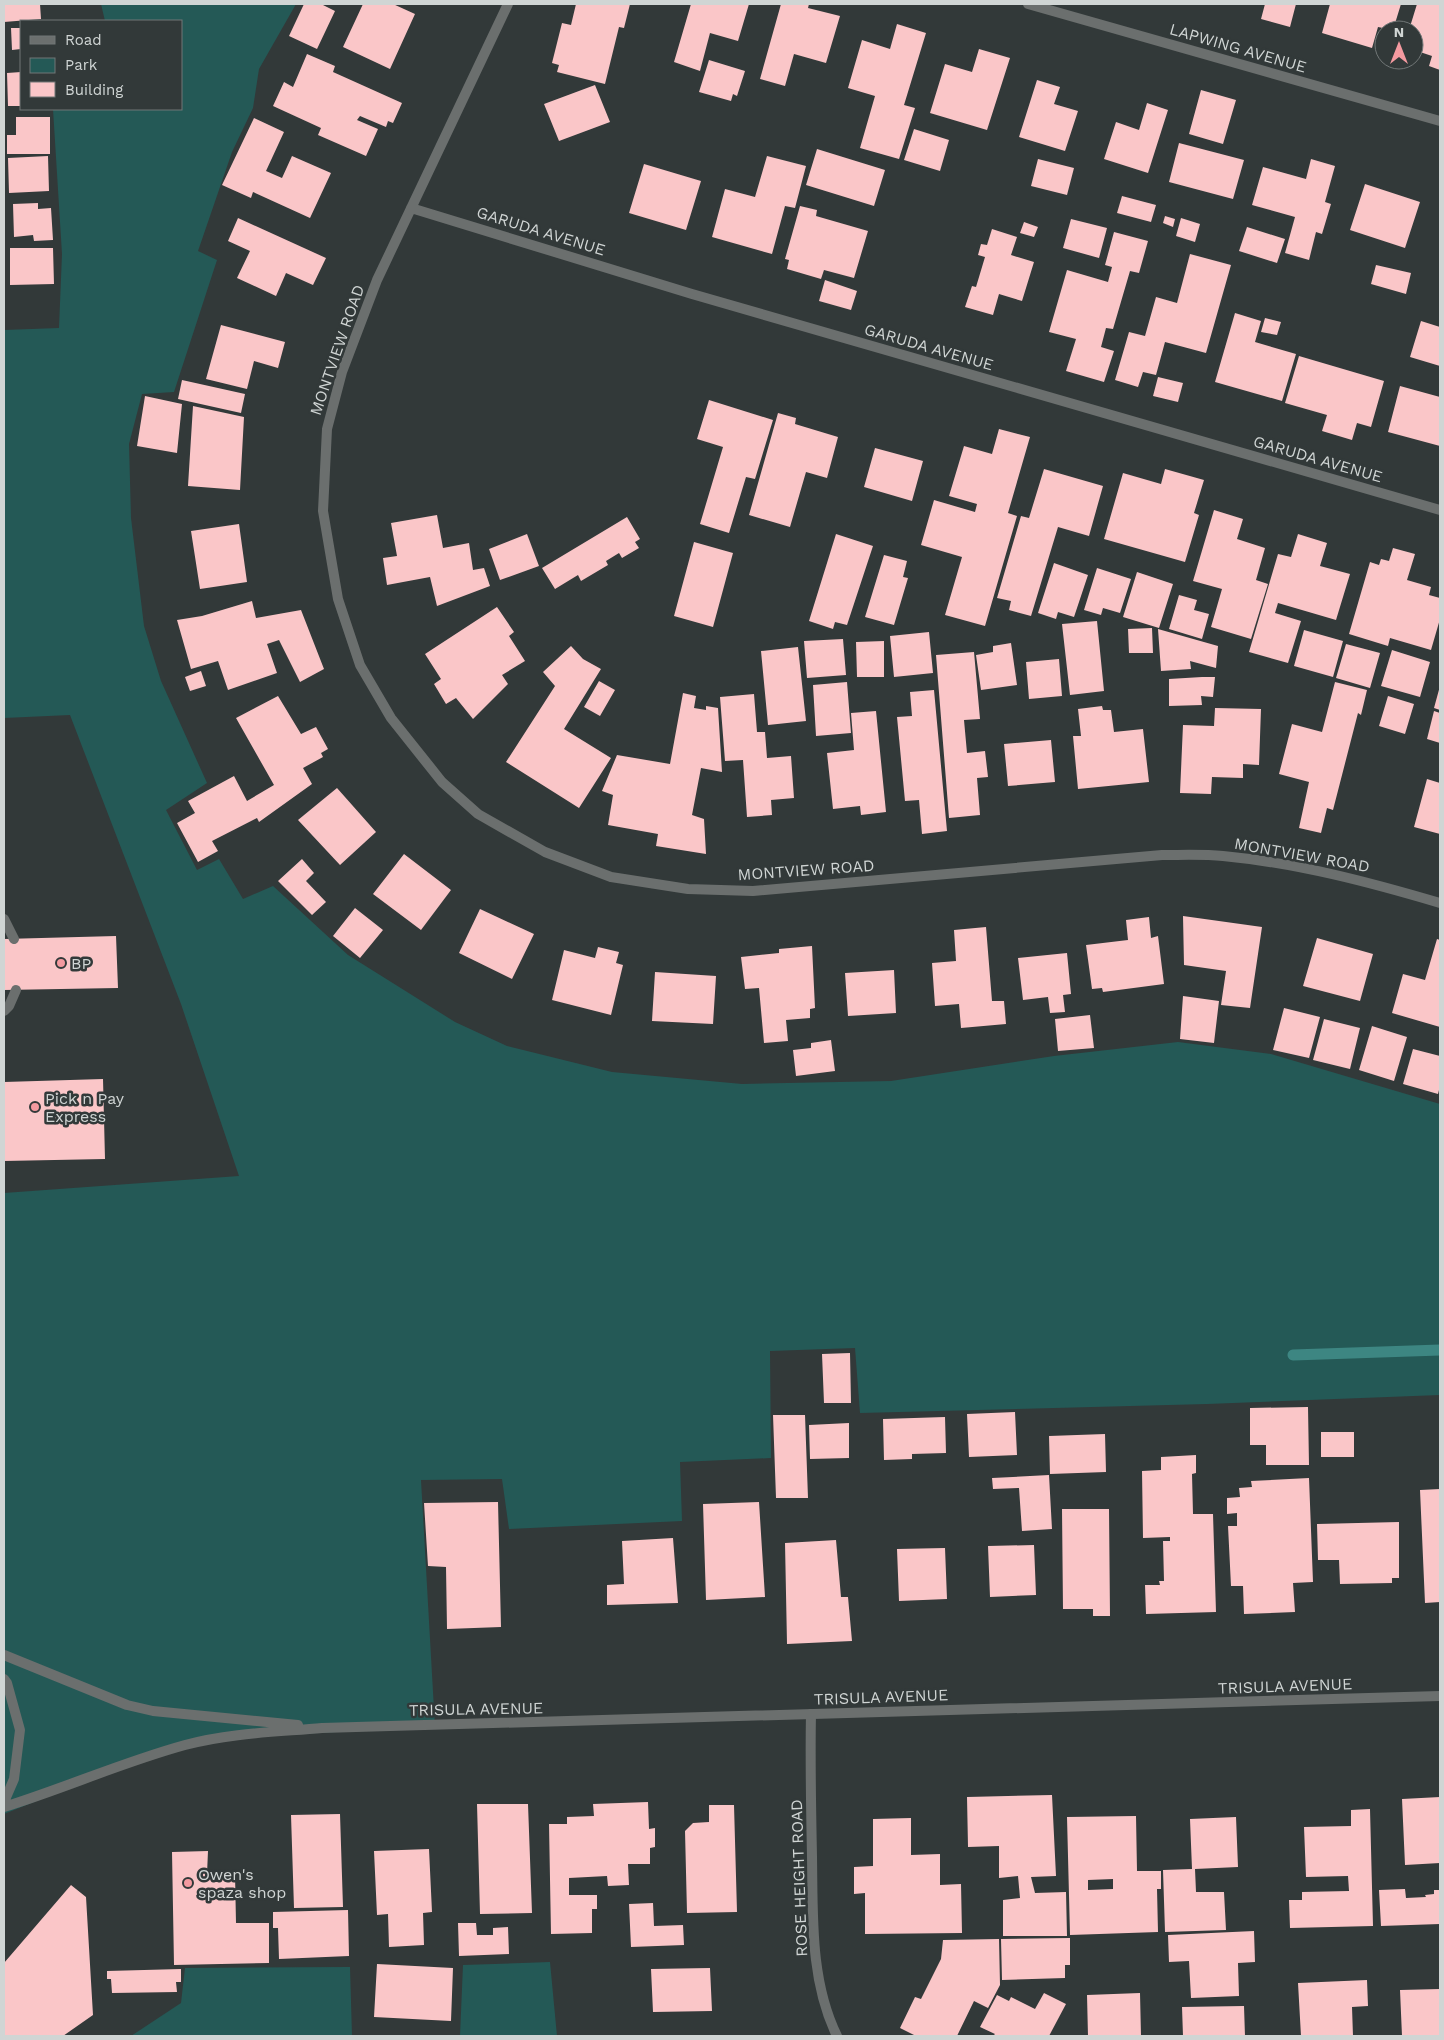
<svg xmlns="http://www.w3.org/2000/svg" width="1444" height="2040" font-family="'Work Sans',sans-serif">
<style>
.green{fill:#245956}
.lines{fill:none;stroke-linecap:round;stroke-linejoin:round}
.stream{stroke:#3d8682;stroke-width:11}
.building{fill:#fac6c8;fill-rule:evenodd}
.service{stroke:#6b6f6e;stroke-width:10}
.minor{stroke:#6b6f6e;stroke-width:10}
.tertiary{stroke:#6b6f6e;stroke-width:10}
.poi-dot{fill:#f49aa0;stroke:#323939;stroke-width:2}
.labels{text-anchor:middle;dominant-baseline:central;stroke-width:5;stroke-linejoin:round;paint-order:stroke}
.street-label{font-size:16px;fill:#d0d5d4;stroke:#323939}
.poi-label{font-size:16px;fill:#d0d5d4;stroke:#323939;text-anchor:start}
</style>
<rect width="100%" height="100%" fill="#323939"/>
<path class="green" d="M101 4H296L259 69 253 108 232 152 198 251 217 260 174 392 142 394 129 444 131 518 144 626 161 681 207 783 166 810 197 870 219 859 243 899 273 886 348 955 455 1022 507 1046 612 1072 742 1084 891 1081 1054 1056 1178 1042 1271 1054 1440 1104V1395L1207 1404 860 1413 855 1348 770 1351 771 1458 680 1462 682 1521 509 1529 502 1479 421 1480 435 1727 258 1736 187 1747 117 1769 4 1814V1193L239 1176 181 1004 70 715 4 718V330L59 328 62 254 53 109H181V21H105Z
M550 1962 557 2036H460L463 1965Z
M350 1967 352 2036H131L181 2003 185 1968Z"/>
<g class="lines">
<path class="stream" d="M1293 1355 1440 1350"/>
</g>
<path class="building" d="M4 4H40L41 19 4 22Z
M304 4H321L335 11 317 49 289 36Z
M363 4H393L415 14 390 69 343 47Z
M576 4H630L624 28 619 27 605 84 557 72 559 65 552 63 562 23 571 25Z
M691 4H749L738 41 710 33 700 71 674 62Z
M781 4H809L808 8 840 16 826 63 794 54 785 86 760 79Z
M1265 4H1296L1290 27 1261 19Z
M1330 4H1401L1393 30 1378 27 1372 48 1322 33Z
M1417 4H1440V70L1429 66 1432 56 1414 50V30H1409Z
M897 24 926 33 904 105 915 108 899 159 860 148 875 96 848 88 862 40 890 49Z
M11 28H21V49L12 50Z
M979 49 1010 58 987 130 930 113 945 64 972 72Z
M307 54 335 66 333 72 402 103 393 123 388 121 386 127 360 116 357 120 378 129 366 156 318 135 321 128 273 106 284 82 293 87Z
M709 60 745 71 737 96 733 94 731 101 699 92Z
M21 72V106H8L7 73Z
M1037 80 1060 87 1054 104 1078 111 1065 151 1019 137Z
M595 85 610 122 559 141 544 104Z
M1201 90 1236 100 1223 144 1189 134Z
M1147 103 1168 110 1148 173 1104 159 1116 122 1139 130Z
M16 117H50V154H7V135H16Z
M254 118 284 132 266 171 282 178 292 156 331 173 310 218 253 192 251 198 222 185Z
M914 129 949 140 940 171 904 160Z
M1179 143 1244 160 1233 199 1169 182Z
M817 149 885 170 874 206 806 185Z
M48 156 49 191 9 193 8 158Z
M767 156 806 166 795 208 785 206 772 254 712 237 725 189 755 197Z
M1038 159 1074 168 1067 195 1031 186Z
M1311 159 1335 166 1325 202 1331 204 1322 234 1316 232 1309 260 1285 253 1295 217 1252 205 1263 167 1306 179Z
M644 164 701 181 686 230 629 213Z
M1365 184 1420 202 1405 248 1350 230Z
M1122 196 1156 205 1151 222 1117 213Z
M38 203V209L51 208 53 240 34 241 33 235 14 237 13 204Z
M800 206 817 210 816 216 868 231 854 278 824 270 821 279 787 269 789 260 785 259Z
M1165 216 1175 219 1173 227 1163 223Z
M238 218 326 258 313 285 286 273 276 296 237 278 250 251 228 241Z
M1181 218 1200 224 1195 242 1176 236Z
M1071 219 1107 228 1099 258 1063 248Z
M1024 222 1038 227 1034 237 1020 233Z
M1247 227 1285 239 1277 263 1239 251Z
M992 229 1017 237 1011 255 1034 262 1022 301 999 294 993 315 965 307 972 286 976 287 985 257 978 255 981 244 987 245Z
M1114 232 1148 241 1139 273 1130 271 1113 329 1106 328 1101 347 1114 351 1104 382 1066 371 1076 339 1049 332 1067 270 1108 282 1112 267 1105 265Z
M10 248H53L54 284 10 285Z
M1190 254 1231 265 1206 353 1165 342 1156 375 1143 372 1138 387 1115 380 1129 332 1145 336 1156 297 1177 303Z
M1376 265 1411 273 1406 294 1371 284Z
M825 280 857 291 851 310 819 301Z
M1235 313 1261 321 1255 342 1296 354 1282 401 1215 382Z
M1265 318 1281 322 1277 335 1261 332Z
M1421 321 1440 327V366L1410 357Z
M221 325 285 342 278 368 254 361 247 389 206 379Z
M1299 356 1384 381 1371 427 1357 423 1352 440 1322 431 1327 415 1285 403Z
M1158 377 1183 383 1178 402 1153 396Z
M182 380 245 394 241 413 178 399Z
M1400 386 1440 397V446L1388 432Z
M145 396 182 404 177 453 137 446Z
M709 400 773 420 755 479 746 477 729 533 700 524 723 447 697 439Z
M193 406 244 417 240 490 188 486Z
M778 413 796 418 795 424 838 437 827 478 806 472 790 527 749 515Z
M999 429 1030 437 1008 513 1017 516 985 626 945 615 962 557 921 545 934 500 975 512 977 504 949 496 964 446 992 454Z
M875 448 923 461 912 501 864 487Z
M1044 469 1103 486 1089 536 1058 527 1031 616 1009 610 1011 601 997 598 1021 516 1029 518Z
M1165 469 1204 480 1194 513 1199 515 1185 562 1104 539 1123 473 1161 484Z
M1214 510 1243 519 1237 539 1265 548 1256 580 1268 584 1251 639 1211 627 1222 589 1193 581Z
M437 515 443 548 469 543 473 570 484 568 490 586 437 606 430 577 387 585 383 558 397 556 391 523Z
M627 517 640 539 635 542 639 548 622 558 619 553 606 561 608 565 581 581 578 575 555 589 542 568Z
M239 524 247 582 200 589 191 531Z
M527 534 539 566 500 580 489 549Z
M836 534 873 546 847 625 835 622 833 629 809 621Z
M1298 534 1327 543 1320 566 1350 574 1336 620 1278 603 1275 613 1301 621 1288 663 1249 652 1278 554 1291 557Z
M694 542 733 553 713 627 674 616Z
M1393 548 1415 554 1407 580 1431 587 1429 595 1440 598V619L1431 650 1390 638 1388 646 1349 634 1370 562 1379 565 1381 559 1389 561Z
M884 555 907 561 903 577 908 578 894 625 865 617Z
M1054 563 1088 575 1074 617 1058 612 1056 619 1038 613Z
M1097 568 1131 579 1120 613 1103 608 1101 615 1084 610Z
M1137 572 1173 584 1159 628 1123 617Z
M1179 595 1197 600 1194 610 1209 614 1202 639 1169 629Z
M252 601 256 618 301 610 324 669 300 682 279 640 267 644 277 673 228 690 218 661 191 669 177 620 202 616Z
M497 607 514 632 509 636 525 661 502 675 508 684 473 719 456 698 446 704 434 684 441 679 425 654Z
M1097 621 1104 691 1070 695 1062 624Z
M1152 628 1153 653H1129L1128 629Z
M1158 629 1218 646 1216 668 1190 661 1191 669 1161 671Z
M1304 630 1343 641 1333 677 1294 666Z
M929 632 933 673 894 677 890 636Z
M843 639 846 675 807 678 804 641Z
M884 641V677H857L856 642Z
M1011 643 1017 685 981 690 976 655 993 652V646Z
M1346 644 1380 653 1370 688 1336 678Z
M571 646 583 659 601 669 564 729 611 758 579 808 506 762 555 686 543 672Z
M798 647 806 721 768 725 761 651Z
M1392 650 1430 662 1420 697 1381 686Z
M974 652 980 719 964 720 967 753 985 751 988 777 977 778 980 815 949 818 936 655Z
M1059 659 1062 696 1029 699 1026 662Z
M201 671 206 686 190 691 185 677Z
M1202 677H1215L1213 697 1201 696 1202 705 1169 706V679Z
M599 681 615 690 600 716 584 707Z
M847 682 851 733 816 736 813 685Z
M1335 682 1367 690 1361 715 1358 713 1333 810 1327 808 1321 833 1299 828 1309 782 1279 774 1292 724 1322 732Z
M1440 686V710L1434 708Z
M934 690 947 831 922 834 919 800 905 801 897 717 912 716 910 692Z
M683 693 696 696 694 708 706 710V706L718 708 722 772 701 768 692 815 704 819 706 854 656 846 658 834 608 825 613 795 602 791 617 755 670 764Z
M754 694 757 732H765L767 758 791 756 794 798 771 800 772 815 747 817 743 760 725 761 720 697Z
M278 696 301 734 316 727 328 749 321 753 323 757 303 768 312 784 259 822 257 818 212 841 218 851 198 862 177 823 195 813 188 801 234 776 247 801 274 785 236 718Z
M1388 696 1414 704 1405 734 1379 726Z
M1102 706 1103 710H1111L1114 732 1143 729 1149 782 1078 789 1073 736H1081L1078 709Z
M1215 708 1261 709 1259 765 1243 764V778L1212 777 1211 794 1180 793 1183 725 1214 726Z
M876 711 886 812 861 815 860 806 833 809 827 753 854 750 851 713Z
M1434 711 1440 713V743L1427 739Z
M1051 740 1055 782 1008 786 1004 744Z
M1427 779 1440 783V834L1414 827Z
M337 788 376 832 340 865 298 820Z
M404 854 451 890 421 930 373 894Z
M302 859 314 873 306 881 326 902 312 915 278 881Z
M355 908 383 930 360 958 333 936Z
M480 909 534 934 512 979 459 953Z
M1183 916 1262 927 1250 1008 1221 1005 1226 971 1184 965Z
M1149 917 1151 938 1158 936 1164 984 1103 992 1102 988 1092 989 1086 945 1128 940 1126 920Z
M986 927 992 1001H1004L1006 1024 961 1028 959 1004 935 1006 932 963 956 961 954 930Z
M116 936 118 988 4 990V939Z
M1317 938 1373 954 1360 1001 1303 986Z
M1437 939 1440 940V1027L1392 1013 1403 974 1425 980Z
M812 946 815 1008 810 1009V1018L786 1020 788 1041 764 1043 759 988 745 989 741 957 779 953V949Z
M598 947 619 952 616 963 623 965 611 1015 552 1000 564 950 595 958Z
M1067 953 1071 994 1063 995 1065 1012 1050 1013 1048 997 1023 1000 1018 958Z
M894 970 896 1013 848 1016 845 973Z
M655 972 716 976 713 1024 652 1021Z
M1183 996 1219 1001 1214 1043 1180 1039Z
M1284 1008 1320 1017 1309 1058 1273 1050Z
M1090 1015 1094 1048 1058 1051 1055 1019Z
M1324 1019 1360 1028 1350 1069 1313 1060Z
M1372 1026 1407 1037 1394 1081 1359 1070Z
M831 1040 835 1071 796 1076 793 1050 811 1048V1043Z
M1413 1049 1440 1056V1086L1438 1094 1403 1084Z
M103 1079 105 1159 4 1161V1082Z
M850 1353 851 1403H824L822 1354Z
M1308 1407 1309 1465H1266V1445H1250V1408Z
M1015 1412 1017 1455 969 1457 967 1414Z
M773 1415H805L808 1498H776Z
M945 1417 946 1453 912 1454V1459L884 1460 883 1419Z
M849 1423V1458L810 1459 809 1425Z
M1321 1432H1354V1457H1321Z
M1105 1434 1106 1472 1050 1474 1049 1436Z
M1196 1455V1473L1192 1474 1193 1514H1213L1216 1612 1146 1614 1145 1585H1160L1159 1581H1164L1163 1541H1170V1537L1143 1538 1142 1471 1161 1470V1457Z
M1049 1475 1052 1529 1022 1531 1019 1488 993 1489 992 1478Z
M1309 1478 1313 1582 1293 1583 1295 1612 1244 1614 1243 1586H1231L1228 1526H1237V1513L1227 1514V1498L1240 1497 1239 1488 1252 1487 1251 1481Z
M1440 1489V1602L1425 1603 1420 1490Z
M498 1502 501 1627 447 1629 446 1567 428 1566 424 1503Z
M759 1502 765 1597 706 1600 703 1504Z
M1062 1509H1109L1110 1616H1093V1609H1063Z
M1399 1522V1578H1392V1583L1340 1584 1339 1560H1318L1317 1524Z
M673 1538 678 1603 607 1605V1585L624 1584 622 1541Z
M836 1540 841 1597H848L852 1641 787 1644 785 1543Z
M1034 1545 1036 1595 990 1597 988 1546Z
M945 1548 947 1599 899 1601 897 1549Z
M1052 1795 1056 1876 1031 1877 1035 1893 1066 1892 1067 1936H1003V1900L1020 1898 1018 1876 999 1878V1846L968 1847 967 1797Z
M1440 1797V1863L1405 1865 1402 1799Z
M648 1802 649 1829 655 1828V1847L650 1848V1864H628L629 1885 608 1886 607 1876 569 1878V1895H597V1909H592V1933L551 1934 549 1824H567V1817L594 1816 593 1804Z
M477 1804H528L532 1913 480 1914Z
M709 1805H734L737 1912 687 1913 685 1831 693 1823 709 1822Z
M1370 1809 1373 1926 1290 1928 1289 1900H1302V1892L1349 1891 1348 1876 1306 1877 1304 1827 1351 1826V1810Z
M340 1814 343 1907 294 1908 291 1815Z
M1136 1816 1137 1871H1161V1889H1157L1158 1932 1070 1935 1067 1817ZM1113 1879V1889L1088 1890V1880Z
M1236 1817 1238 1867 1195 1869 1196 1892H1224L1226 1930 1165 1932 1163 1870 1192 1869 1190 1819Z
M911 1818V1855L940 1854V1885L961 1884 962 1933 865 1934V1893L854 1894V1867L873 1866V1819Z
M429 1849 432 1912 423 1913 424 1945 389 1947 388 1914 377 1915 374 1851Z
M208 1851 207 1874H235L236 1923H269V1963L174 1965 172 1852Z
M71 1885 86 1897 93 2015 63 2036H4V1963Z
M1405 1889 1406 1898 1426 1897 1425 1895 1434 1894V1890H1440V1924L1381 1926 1379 1890Z
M653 1903 654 1926 683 1925 684 1945 631 1947 629 1904Z
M348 1910 349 1956 279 1959 278 1928H273V1912Z
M458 1923H476L477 1935H493V1928L508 1927 509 1954 459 1956Z
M1254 1931 1255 1962 1238 1963 1239 1996 1191 1998 1189 1961 1169 1962 1168 1935Z
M1070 1938V1965H1065V1978L1002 1980 1001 1939Z
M999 1939 1000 1985 988 2008 974 2001 957 2036H916L900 2028 915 1997 921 1999 941 1959 943 1940Z
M377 1964 453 1968 451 2021 374 2017Z
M710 1968 712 2011 653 2012 651 1969Z
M181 1969V1982H176L177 1992 112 1993 111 1979H107V1971Z
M1367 1980 1368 2006 1352 2007 1353 2036H1301L1298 1983Z
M1440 1989V2036H1402L1400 1990Z
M1044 1993 1066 2004 1049 2036H993L995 2034 980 2027 997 1995 1009 2001 1011 1997 1035 2009Z
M1140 1993 1141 2036H1088L1087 1995Z
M1244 2006 1245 2036H1183L1182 2007Z"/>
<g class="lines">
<path class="service" d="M4 919 14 939
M4 1011 9 1006 16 990"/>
<path class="minor" d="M508 4 377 280 342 372 327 429 323 511 338 599 360 665 391 718 442 782 478 814 545 852 611 877 688 889 753 891 1162 855C1182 855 1203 854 1223 856 1297 863 1369 882 1440 903
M1028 4 1440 121
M411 208 692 294 1440 510
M811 1714C810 1762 811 1809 812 1856 813 1917 810 1981 837 2036"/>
<path class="tertiary" d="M4 1655 127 1705 153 1711 298 1725
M4 1679 7 1683 20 1730 14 1779 4 1802
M4 1807C65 1788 123 1762 185 1745 229 1733 277 1732 322 1728L1440 1696"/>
</g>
<g class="poi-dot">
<circle cx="61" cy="963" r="5"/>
<circle cx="35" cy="1107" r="5"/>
<circle cx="188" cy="1883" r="5"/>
</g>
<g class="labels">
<g class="street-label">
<text transform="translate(1238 48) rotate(16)">LAPWING AVENUE</text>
<text transform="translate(541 231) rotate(17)">GARUDA AVENUE</text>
<text transform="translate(929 347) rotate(16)">GARUDA AVENUE</text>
<text transform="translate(337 350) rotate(-71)">MONTVIEW ROAD</text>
<text transform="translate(1318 459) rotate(16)">GARUDA AVENUE</text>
<text transform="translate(1302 855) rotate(10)">MONTVIEW ROAD</text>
<text transform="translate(806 870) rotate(-4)">MONTVIEW ROAD</text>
<text transform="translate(1285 1686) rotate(-2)">TRISULA AVENUE</text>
<text transform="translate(881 1697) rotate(-2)">TRISULA AVENUE</text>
<text transform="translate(476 1709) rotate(-1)">TRISULA AVENUE</text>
<text transform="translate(799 1878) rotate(-92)">ROSE HEIGHT ROAD</text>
</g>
<g class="poi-label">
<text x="71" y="963">BP</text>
<text x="45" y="1098">Pick n Pay<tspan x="45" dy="18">Express</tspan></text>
<text x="198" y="1874">Owen's<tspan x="198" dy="18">spaza shop</tspan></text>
</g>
</g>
<rect width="1444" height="2040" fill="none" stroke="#d0d5d4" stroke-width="10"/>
<rect x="20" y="20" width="162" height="90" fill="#323939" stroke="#717777"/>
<rect x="30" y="36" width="25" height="8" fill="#6b6f6e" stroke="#717777"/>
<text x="65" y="45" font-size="15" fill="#d0d5d4">Road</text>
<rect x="30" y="58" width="25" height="15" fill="#245956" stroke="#717777"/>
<text x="65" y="70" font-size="15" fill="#d0d5d4">Park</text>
<rect x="30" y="82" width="25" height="15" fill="#fac6c8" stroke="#717777"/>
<text x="65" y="95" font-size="15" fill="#d0d5d4">Building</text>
<g transform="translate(1399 45)"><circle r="24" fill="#323939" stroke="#717777"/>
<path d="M0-4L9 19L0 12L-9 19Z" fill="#f49aa0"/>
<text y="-8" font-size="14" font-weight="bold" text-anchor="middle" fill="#d0d5d4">N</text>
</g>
</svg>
